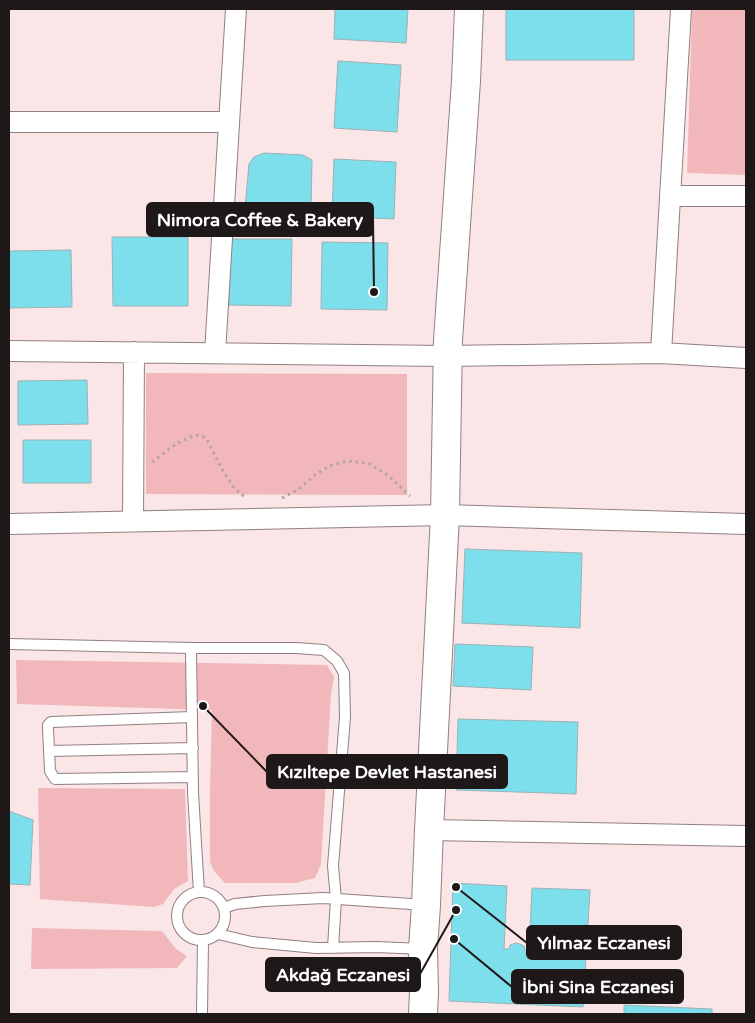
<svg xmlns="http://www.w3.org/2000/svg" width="755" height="1023" font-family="'Varela Round',sans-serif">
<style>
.green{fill:#f2b7ba}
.building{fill:#7ddeec;stroke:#9eb1b4}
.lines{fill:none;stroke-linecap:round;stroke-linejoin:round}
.lane-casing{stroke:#927f80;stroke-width:12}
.street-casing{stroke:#927f80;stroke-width:22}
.secondary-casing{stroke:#927f80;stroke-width:30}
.path{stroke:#b4a5a5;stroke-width:3;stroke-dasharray:2.5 4;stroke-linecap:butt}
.lane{stroke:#fff;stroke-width:10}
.street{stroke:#fff;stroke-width:20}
.secondary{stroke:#fff;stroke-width:28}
.leader{fill:none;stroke:#1f1818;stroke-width:2}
.callout-dot{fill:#1f1818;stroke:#fff;stroke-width:2}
.callout{fill:#1f1818;stroke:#1f1818;stroke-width:2}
.callout-label{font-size:18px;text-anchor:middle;font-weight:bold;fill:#fff}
</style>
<rect width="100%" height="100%" fill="#fae6e7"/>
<path class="green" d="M692 9H746V175L687 173Z
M146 373 407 374V495L146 494Z
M16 660 327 665 334 677 331 694 321 864 315 878 295 883H225L214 871 210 862V789L212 710 17 704Z
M38 788 185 789 188 881 174 889 163 904 154 907 40 899Z
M32 928 162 931 176 949 187 956 177 968 31 969Z"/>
<path class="building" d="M335 9H408L406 43 334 39Z
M506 9H634V60H506Z
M338 61 401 65 397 132 334 128Z
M264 153 303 155 312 160 311 210 306 218 301 221 254 219 247 216 245 208 249 164 254 157Z
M334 159 396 162 394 219 332 216Z
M112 237H188V306H113Z
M230 239H292L291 306 229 305Z
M322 242 388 243 387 310 321 309Z
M71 250 72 307 9 308V251Z
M87 380 88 424 18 425V381Z
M23 440H91V483H23Z
M465 549 582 553 580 628 462 623Z
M455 644 533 647 531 690 453 686Z
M458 719 578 722 576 794 456 790Z
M9 811 33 820 30 885 9 884Z
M453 883 507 886 504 949H509L510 945 516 943 520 944 524 946 525 950H529L532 888 590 890 583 1007 449 1001Z
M624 1005 712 1009V1014H624Z"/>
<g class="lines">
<g class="lane-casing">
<path id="lane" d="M9 644 191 648H296L324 650 337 661 344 673 345 717 333 866 336 899 333 948
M191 648 193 793 199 892
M192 717 51 722 48 725V729L50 771 55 779 193 777
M49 751 193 748
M177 916a24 24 0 1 1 48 0a24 24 0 1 1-48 0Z
M224 908 235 904 265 901 323 898 425 905
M218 934 252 942 316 948 376 947 423 949
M202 1014 203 940"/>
</g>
<g class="street-casing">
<path id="street" d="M9 122H229
M671 196H746
M9 351 447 356 661 353 746 358
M215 353 236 9
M661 353 681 9
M133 521 134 352
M9 524 445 515 746 524
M429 830 746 836"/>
</g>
<g class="secondary-casing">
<path id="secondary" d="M423 1014 424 992 423 949 426 905 429 830 445 515 448 340 466 81 469 9"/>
</g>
<path class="path" d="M152 462 176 444 190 437 199 435 206 438 222 469 234 488 246 498
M282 498 299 489 316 474 332 465 347 461 368 463 389 476 410 496"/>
<use href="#lane" class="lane"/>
<use href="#street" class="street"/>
<use href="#secondary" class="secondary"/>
</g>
<path class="leader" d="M374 292L373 219M203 706L267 772M456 887L527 943M456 910L420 974M454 939L512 987"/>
<g class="callout-dot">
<circle cx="374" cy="292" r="5"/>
<circle cx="203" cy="706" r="5"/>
<circle cx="456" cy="887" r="5"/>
<circle cx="456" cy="910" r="5"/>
<circle cx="454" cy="939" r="5"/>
</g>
<g class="callout">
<rect x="147" y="203" width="226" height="33" rx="5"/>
<rect x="267" y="755" width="240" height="33" rx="5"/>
<rect x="527" y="926" width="154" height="33" rx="5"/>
<rect x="266" y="958" width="154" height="33" rx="5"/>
<rect x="512" y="970" width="171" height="33" rx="5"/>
</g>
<g class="callout-label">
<text x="260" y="226">Nimora Coffee &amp; Bakery</text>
<text x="387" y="778">Kızıltepe Devlet Hastanesi</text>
<text x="604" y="949">Yılmaz Eczanesi</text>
<text x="343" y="981">Akdağ Eczanesi</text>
<text x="598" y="993">İbni Sina Eczanesi</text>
</g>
<rect width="755" height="1023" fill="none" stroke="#1f1818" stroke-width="20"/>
</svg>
